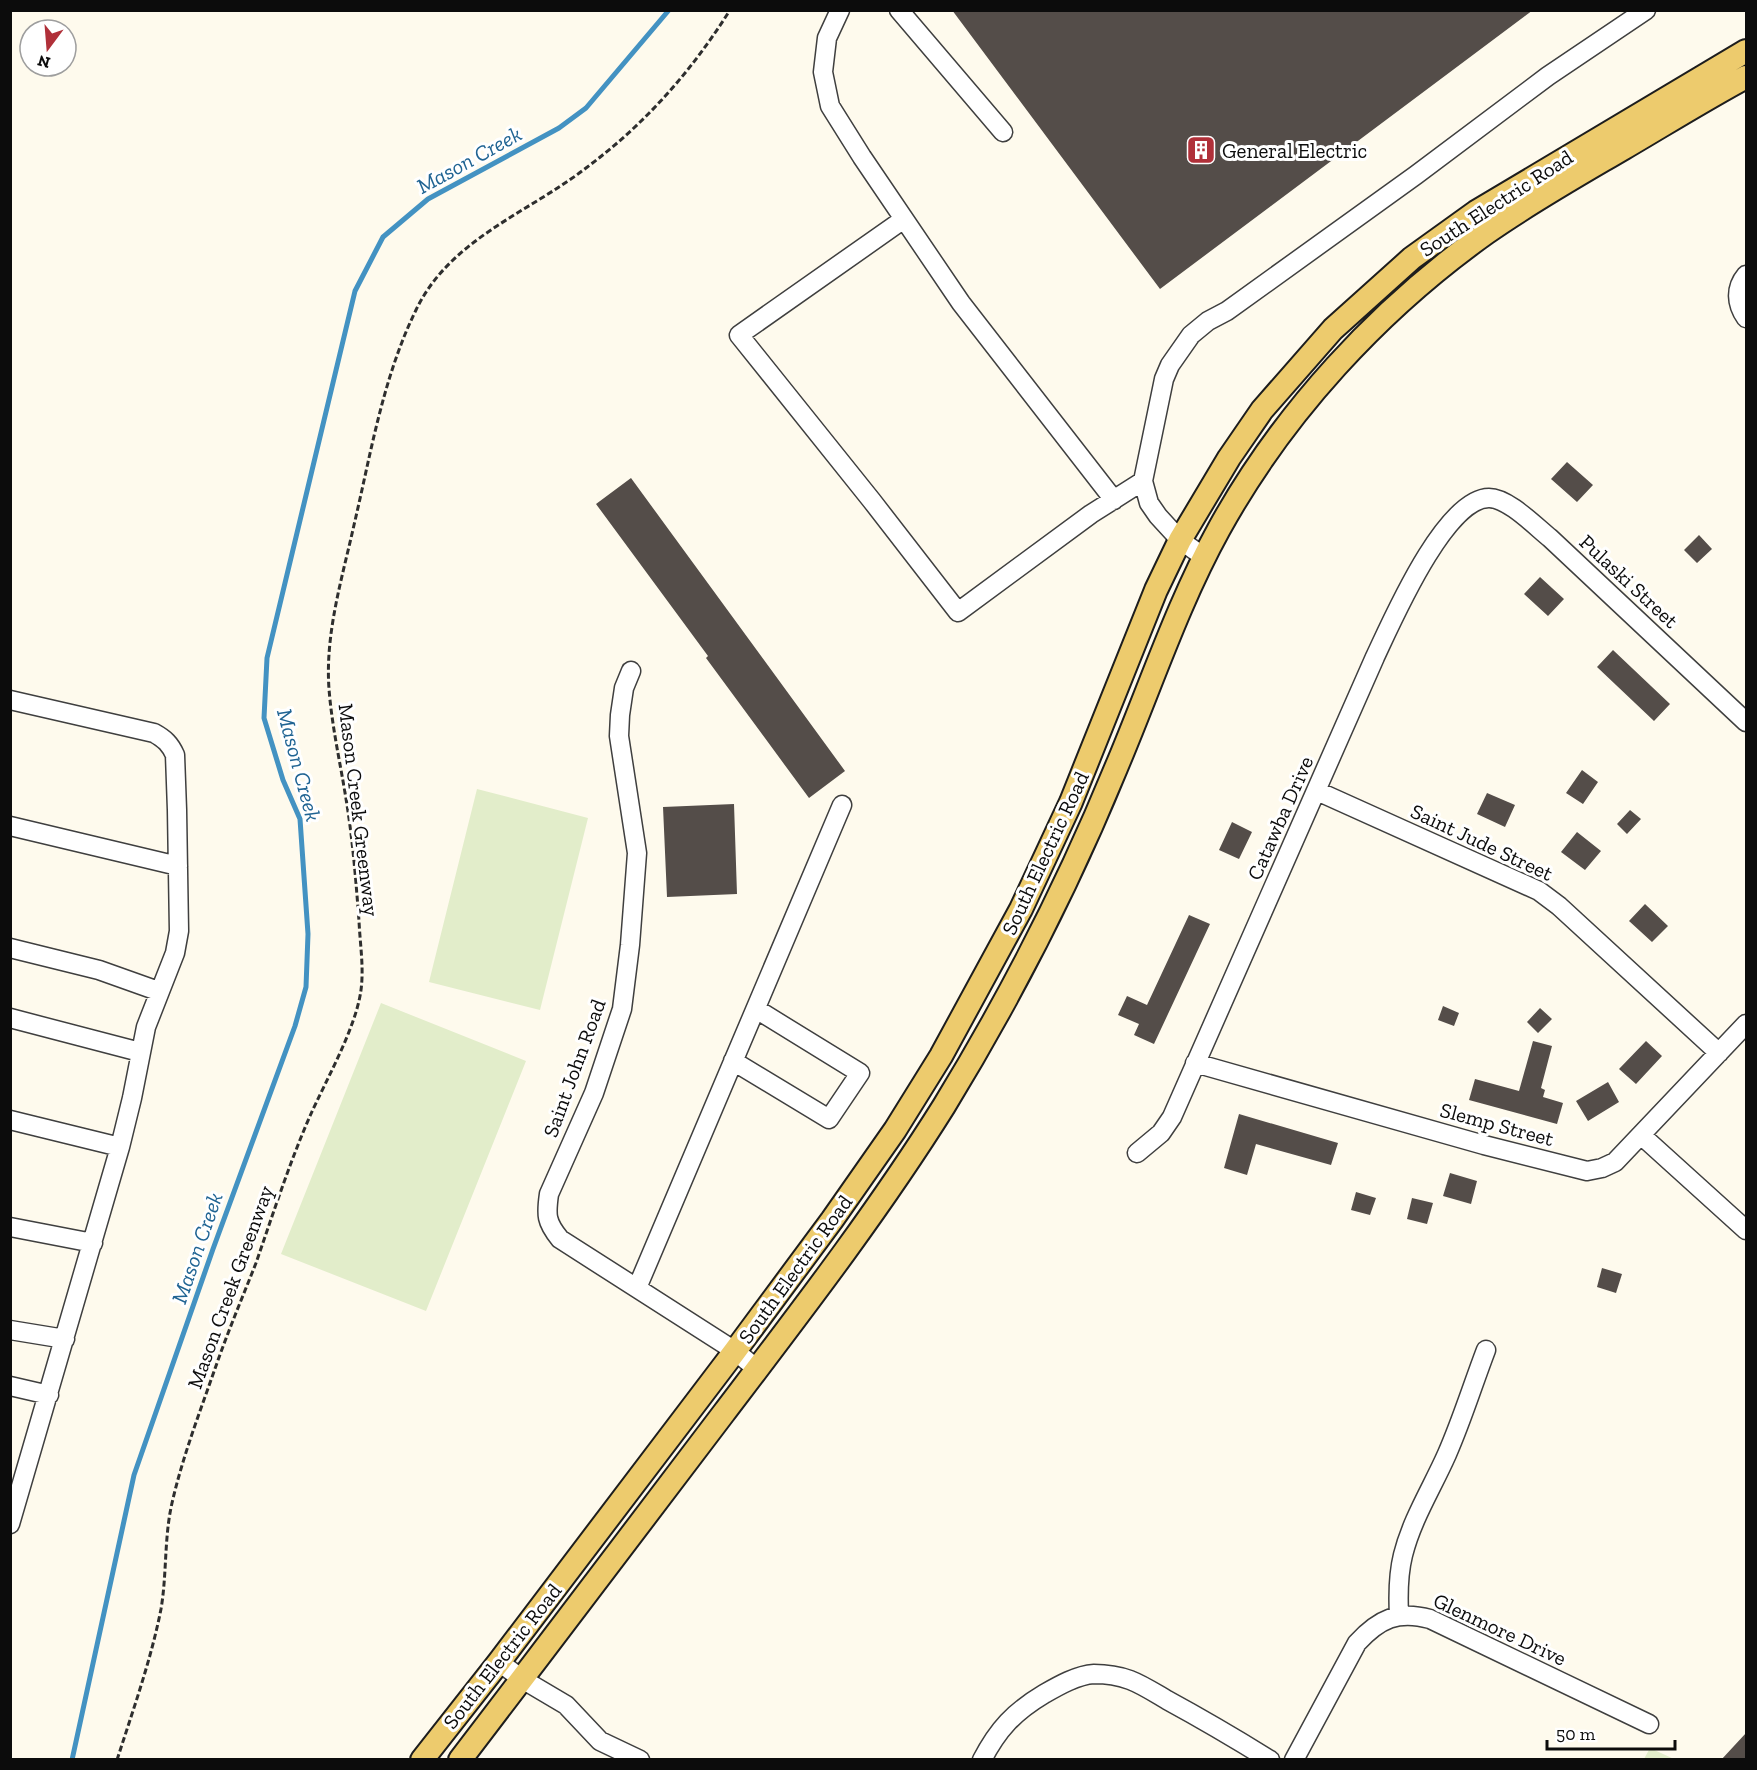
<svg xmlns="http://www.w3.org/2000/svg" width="1757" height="1770" font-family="'Zilla Slab',serif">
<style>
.pitch{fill:#e2edca}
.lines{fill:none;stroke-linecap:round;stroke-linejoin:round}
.stream{stroke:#4392c2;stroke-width:5}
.building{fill:#544d49}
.minor-casing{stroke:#3f3f3f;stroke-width:21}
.major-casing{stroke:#1d1d1d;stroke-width:26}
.path{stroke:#2e2e2e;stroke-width:3;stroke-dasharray:6 3;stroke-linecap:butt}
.minor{stroke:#fff;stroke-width:18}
.major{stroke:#edcb6d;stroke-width:22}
.labels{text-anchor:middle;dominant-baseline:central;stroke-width:6;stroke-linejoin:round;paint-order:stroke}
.poi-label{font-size:21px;fill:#0c0c0c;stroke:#fff;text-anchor:start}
.street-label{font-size:21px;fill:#0c0c0c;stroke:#fff}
.water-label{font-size:22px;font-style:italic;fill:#206493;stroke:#fff}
</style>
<rect width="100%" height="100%" fill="#fefaed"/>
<path class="pitch" d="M477 789 588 818 540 1010 429 982Z
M381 1003 526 1061 426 1311 281 1254Z
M1650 1748 1674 1759H1644Z"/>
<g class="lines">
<path class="stream" d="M72 1760 134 1475 213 1249 295 1026 306 987 308 934 300 819 283 780 264 718 267 658 355 291 383 237 428 199 559 128 586 108 669 10"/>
</g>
<path class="building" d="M952 10H1533L1160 289Z
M1567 462 1593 485 1577 502 1551 479Z
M631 478 845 771 809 798 706 658 708 656 596 504Z
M1699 535 1712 549 1697 563 1684 550Z
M1540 577 1564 599 1548 616 1524 594Z
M1613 650 1670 704 1654 721 1597 667Z
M1582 770 1598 782 1583 804 1566 793Z
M1487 793 1515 805 1505 827 1477 814Z
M734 804 737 894 667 897 663 807Z
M1630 810 1641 819 1627 834 1617 824Z
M1232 822 1252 832 1239 859 1219 850Z
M1577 832 1601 851 1585 870 1561 852Z
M1645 904 1668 926 1652 942 1629 921Z
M1189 915 1210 924 1154 1044 1134 1035 1139 1024 1118 1015 1127 996 1147 1005Z
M1443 1006 1459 1013 1454 1026 1438 1020Z
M1540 1008 1552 1019 1538 1033 1527 1022Z
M1533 1041 1552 1046 1541 1088 1545 1090 1543 1097 1563 1103 1557 1124 1469 1100 1475 1079 1519 1091Z
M1646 1041 1662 1056 1636 1084 1619 1069Z
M1608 1082 1619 1102 1588 1121 1576 1101Z
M1239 1114 1338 1143 1331 1165 1256 1144 1247 1175 1224 1168Z
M1450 1173 1477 1181 1471 1204 1443 1196Z
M1356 1192 1376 1198 1370 1215 1351 1210Z
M1412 1198 1433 1203 1427 1224 1407 1219Z
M1602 1268 1622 1274 1616 1293 1597 1287Z
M1746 1733V1760H1721Z"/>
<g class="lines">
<g class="minor-casing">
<path id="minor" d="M840 10 827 38 823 72 830 106 862 157 961 303 1114 500
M899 10 1003 132
M904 219 739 335 872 501 958 612 1091 514 1143 481
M1746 275C1735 288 1736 304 1746 318
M1204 557 1180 540 1158 516 1149 503 1143 481 1164 379 1170 365 1191 335 1208 321 1227 311 1416 175 1548 76 1646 10
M631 671 624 688 620 715 619 736 637 853 630 945 622 1009 594 1093 549 1194C546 1215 546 1222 560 1239L735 1351 757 1369
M10 700 154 733C165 739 170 744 175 755L177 810 179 931 175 953 146 1027 132 1098 120 1147 10 1524
M1317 791 1539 891 1559 906 1719 1053
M10 826 178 866
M10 948 99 970 158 991
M10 1018 140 1052
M733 1061 829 1119 860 1073 756 1009
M1195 1063 1484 1145 1587 1171 1602 1168 1615 1162 1746 1024
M10 1120 120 1147
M1641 1135 1746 1230
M1137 1153 1161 1133 1172 1117 1375 657C1392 621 1445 498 1489 498 1508 498 1535 526 1550 538L1746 722
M10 1227 93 1243
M637 1288 842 805
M10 1330 65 1339
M10 1386 49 1395
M1399 1615C1398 1595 1398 1575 1403 1555 1412 1519 1432 1488 1447 1454 1462 1420 1473 1384 1486 1350
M499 1662 522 1679 566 1705 600 1741 640 1760
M982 1760C998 1729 1014 1712 1044 1694 1058 1686 1077 1675 1094 1674 1106 1674 1119 1676 1130 1680 1143 1685 1155 1693 1167 1700 1202 1719 1236 1739 1270 1760
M1294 1760 1357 1643C1379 1619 1398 1610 1430 1619L1649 1724"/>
</g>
<g class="major-casing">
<path id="major" d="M422 1760 499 1662 735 1351 832 1220 895 1130 941 1056 1021 909 1071 802 1156 590 1180 540 1229 458 1262 410 1333 329 1412 258 1476 212 1746 51
M460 1760C548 1645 635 1530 723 1414 799 1314 877 1213 944 1106 1010 998 1068 885 1116 768 1150 688 1177 605 1219 529 1283 413 1378 310 1486 233 1530 202 1578 175 1624 148 1665 124 1705 99 1746 77"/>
</g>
<path class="path" d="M117 1760C133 1710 151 1660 161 1609 167 1574 164 1538 172 1503 183 1455 201 1409 217 1363 229 1329 243 1296 256 1263 273 1214 289 1164 310 1116 326 1080 356 1028 361 990 364 967 360 944 359 921 356 882 353 843 347 805 341 766 332 728 329 689 325 633 342 579 354 525 371 453 383 377 416 310 450 239 528 213 586 168 645 124 691 72 730 10"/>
<use href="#minor" class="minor"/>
<use href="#major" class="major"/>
</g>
<defs>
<g id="building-square" transform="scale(1.5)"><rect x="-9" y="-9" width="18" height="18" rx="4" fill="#b03039" stroke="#fff"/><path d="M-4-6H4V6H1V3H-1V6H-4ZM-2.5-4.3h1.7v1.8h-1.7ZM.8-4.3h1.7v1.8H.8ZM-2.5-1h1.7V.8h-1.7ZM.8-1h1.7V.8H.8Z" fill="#fff"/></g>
</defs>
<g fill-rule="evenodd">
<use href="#building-square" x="1201" y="150"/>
</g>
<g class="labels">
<g class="poi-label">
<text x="1222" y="150">General Electric</text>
</g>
<g class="street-label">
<text transform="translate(1496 203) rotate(-33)">South Electric Road</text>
<text transform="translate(1629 581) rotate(43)">Pulaski Street</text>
<text transform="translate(359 810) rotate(83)">Mason Creek Greenway</text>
<text transform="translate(1280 818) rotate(-66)">Catawba Drive</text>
<text transform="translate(1482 842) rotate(25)">Saint Jude Street</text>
<text transform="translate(1045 853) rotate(-65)">South Electric Road</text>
<text transform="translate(574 1068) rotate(-70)">Saint John Road</text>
<text transform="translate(1497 1124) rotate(15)">Slemp Street</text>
<text transform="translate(795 1269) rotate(-54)">South Electric Road</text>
<text transform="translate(230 1287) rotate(-70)">Mason Creek Greenway</text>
<text transform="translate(1500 1629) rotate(25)">Glenmore Drive</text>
<text transform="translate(502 1656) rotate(-52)">South Electric Road</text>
</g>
<g class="water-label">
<text transform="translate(469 160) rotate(-29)">Mason Creek</text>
<text transform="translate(299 765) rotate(75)">Mason Creek</text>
<text transform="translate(197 1248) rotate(-71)">Mason Creek</text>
</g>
</g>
<rect width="1757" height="1770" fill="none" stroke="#0c0c0c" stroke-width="24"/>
<g transform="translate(48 48) rotate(196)"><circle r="28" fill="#ffffff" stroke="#9e9e9e" stroke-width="1.5"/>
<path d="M0-4.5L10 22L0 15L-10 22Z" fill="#b03039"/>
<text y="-9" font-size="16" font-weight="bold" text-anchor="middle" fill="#0c0c0c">N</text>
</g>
<path d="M1547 1740v9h128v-9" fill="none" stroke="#0c0c0c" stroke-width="3"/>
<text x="1556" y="1740" font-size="18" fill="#0c0c0c" stroke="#ffffff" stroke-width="4.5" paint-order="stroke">50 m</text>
</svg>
